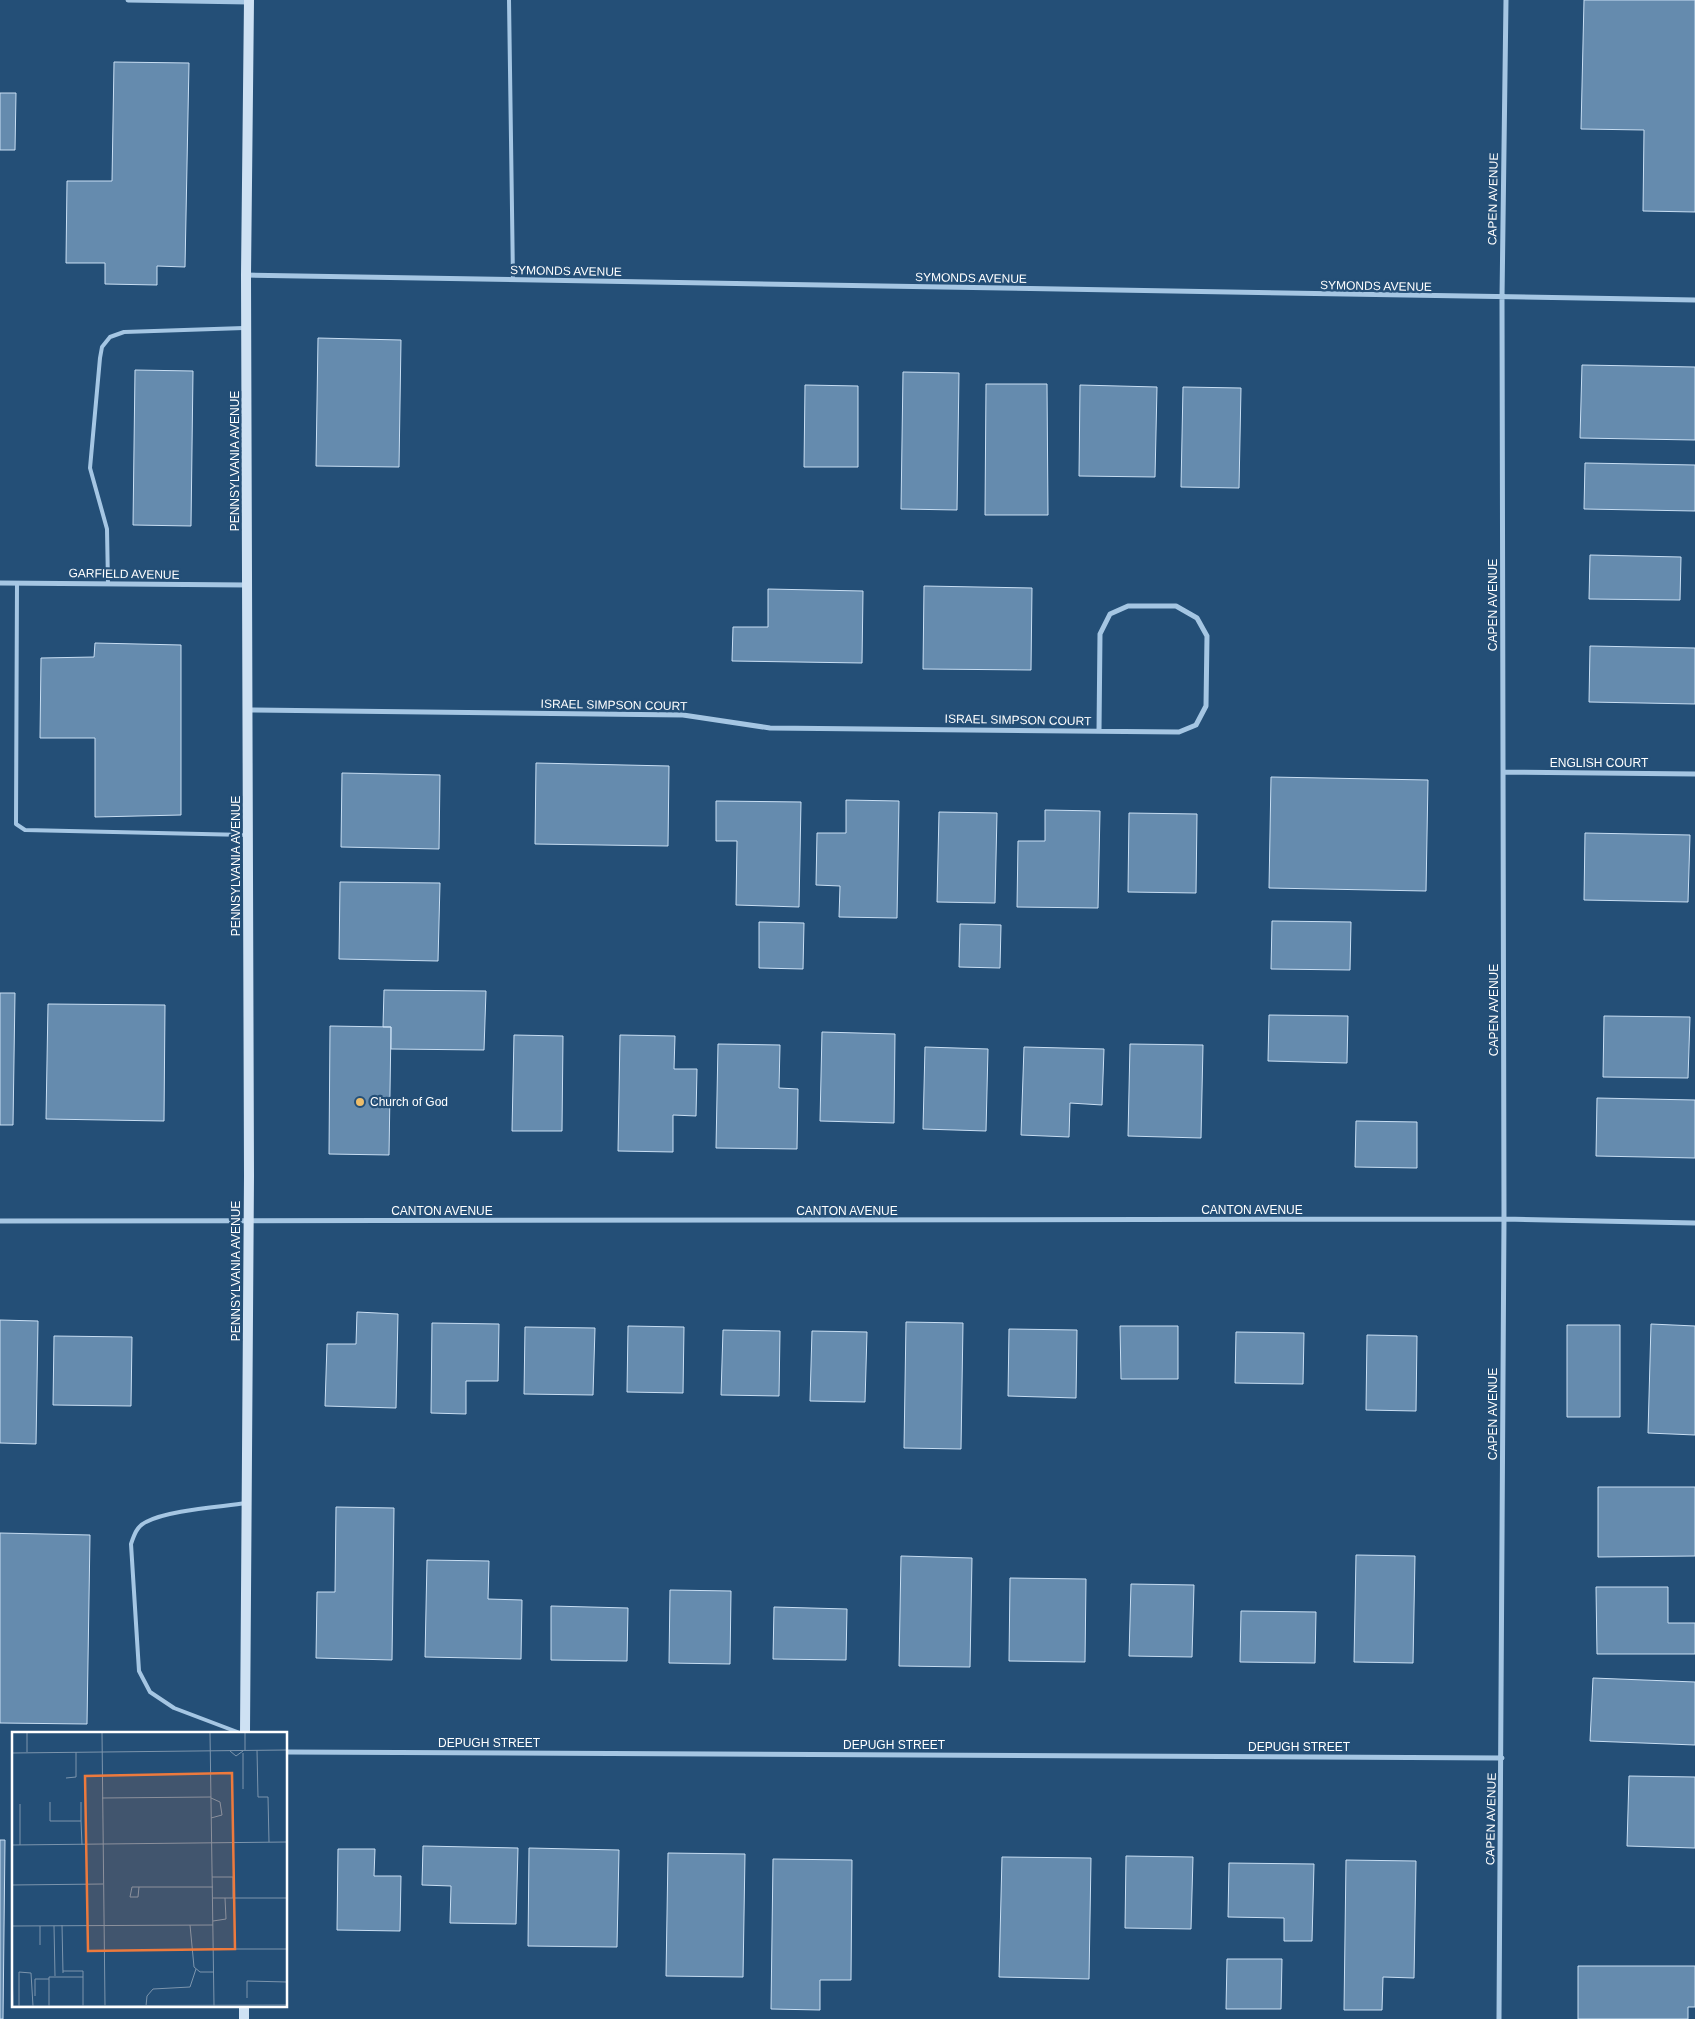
<svg xmlns="http://www.w3.org/2000/svg" width="1695" height="2019" font-family="Arial,sans-serif">
<style>
.building{fill:#658bae;stroke:#c8def3}
.lines{fill:none;stroke-linecap:round;stroke-linejoin:round}
.lane{stroke:#a5c6e3;stroke-width:4}
.street{stroke:#a5c6e3;stroke-width:5}
.secondary{stroke:#cee1f3;stroke-width:10}
.poi-dot{fill:#edbd6a;stroke:#244f77;stroke-width:2}
.labels{text-anchor:middle;dominant-baseline:central;stroke-width:4.5;stroke-linejoin:round;paint-order:stroke}
.street-label{font-size:12px;fill:#fff;stroke:#244f77}
.poi-label{font-size:12px;fill:#fff;stroke:#244f77;text-anchor:start}
.inset-road{fill:none;stroke:#7c95ad;stroke-width:1}
.view{fill:#ed7a3d;fill-opacity:0.15;stroke:#ed7a3d;stroke-width:2.5}
.inset-edge{fill:none;stroke:#fff;stroke-width:2.5}
</style>
<rect width="100%" height="100%" fill="#244f77"/>
<path class="building" d="M1584 0H1695V212L1643 211 1644 130 1581 129Z
M114 62 189 63 185 267 157 266V285L105 284V263H66L67 181H112Z
M0 93H16L15 150H0Z
M318 338 401 340 399 467 316 466Z
M1582 365 1695 367V440L1580 438Z
M135 370 193 371 191 526 133 525Z
M903 372 959 373 957 510 901 509Z
M986 384H1047L1048 515H985Z
M805 385 858 386V467H804Z
M1080 385 1157 387 1155 477 1079 476Z
M1183 387 1241 388 1239 488 1181 487Z
M1585 463 1695 465V511L1584 509Z
M1590 555 1681 557 1680 600 1589 599Z
M924 586 1032 588 1031 670 923 669Z
M768 589 863 591 862 663 732 661 733 627H768Z
M95 643 181 645V815L95 817V738H40L41 658 94 657Z
M1590 646 1695 648V704L1589 702Z
M536 763 669 766 668 846 535 844Z
M342 773 440 775 439 849 341 847Z
M1271 777 1428 780 1426 891 1269 888Z
M846 800 899 801 897 918 839 917 840 886 816 885 817 833H846Z
M716 801 801 802 799 907 736 905 737 841H716Z
M1045 810 1100 811 1098 908 1017 907 1018 841H1045Z
M939 812 997 813 995 903 937 902Z
M1129 813 1197 814 1196 893 1128 892Z
M1585 833 1690 835 1688 902 1584 900Z
M340 882 440 883 438 961 339 959Z
M1272 921 1351 922 1350 970 1271 969Z
M759 922 804 923 803 969 759 968Z
M960 924 1001 925 1000 968 959 967Z
M384 990 486 991 484 1050 391 1049V1027H383Z
M0 993H15L13 1125H0Z
M48 1004 165 1005 164 1121 46 1119Z
M1269 1015 1348 1016 1347 1063 1268 1061Z
M1604 1016 1690 1017 1688 1078 1603 1077Z
M330 1026 391 1027 389 1155 329 1154Z
M822 1032 895 1034 894 1123 820 1121Z
M514 1035 563 1036 562 1131H512Z
M620 1035 675 1036 674 1069H697L696 1116 673 1115V1152L618 1151Z
M718 1044 780 1045 779 1088 798 1089 797 1149 716 1148Z
M1130 1044 1203 1045 1201 1138 1128 1136Z
M925 1047 988 1049 986 1131 923 1129Z
M1024 1047 1104 1049 1102 1105 1070 1103 1069 1137 1021 1135Z
M1597 1098 1695 1100V1158L1596 1156Z
M1356 1121 1417 1122V1168L1355 1167Z
M357 1312 398 1314 396 1408 325 1406 327 1344H356Z
M0 1320 38 1321 36 1444 0 1443Z
M906 1322 963 1323 961 1449 904 1448Z
M432 1323 499 1324 498 1381H466V1414L431 1413Z
M1651 1324 1695 1326V1435L1648 1433Z
M1567 1325H1620V1417H1567Z
M628 1326 684 1327 683 1393 627 1392Z
M1120 1326H1178V1379H1121Z
M525 1327 595 1328 593 1395 524 1394Z
M1009 1329 1077 1330 1076 1398 1008 1396Z
M723 1330 780 1331 779 1396 721 1395Z
M812 1331 867 1332 865 1402 810 1401Z
M1236 1332 1304 1333 1303 1384 1235 1383Z
M1367 1335 1417 1336 1416 1411 1366 1410Z
M54 1336 132 1337 131 1406 53 1405Z
M1598 1487H1695V1556L1598 1557Z
M336 1507 394 1508 392 1660 316 1658 317 1592H335Z
M0 1533 90 1535 87 1724 0 1723Z
M1356 1555 1415 1556 1413 1663 1354 1662Z
M901 1556 972 1558 970 1667 899 1666Z
M427 1560 489 1561 488 1599 522 1600 521 1659 425 1657Z
M1010 1578 1086 1579 1085 1662 1009 1661Z
M1131 1584 1194 1585 1192 1657 1129 1656Z
M1596 1587H1668V1623H1695V1654H1597Z
M670 1590 731 1591 730 1664 669 1663Z
M551 1606 628 1608 627 1661 551 1660Z
M774 1607 847 1609 846 1660 773 1659Z
M1241 1611 1316 1612 1315 1663 1240 1662Z
M1593 1678 1695 1682V1745L1590 1741Z
M1629 1776 1695 1777V1848L1627 1846Z
M0 1840H5L3 2019H0Z
M423 1846 518 1848 516 1924 450 1923 451 1886 422 1885Z
M529 1848 619 1850 617 1947 528 1946Z
M338 1849H375L374 1876H401L400 1931 337 1930Z
M668 1853 745 1854 743 1977 666 1976Z
M1126 1856 1193 1857 1191 1929 1125 1928Z
M1002 1857 1091 1858 1089 1979 999 1977Z
M773 1859 852 1860 851 1980H820V2010L771 2009Z
M1346 1860 1416 1861 1414 1978 1383 1977 1382 2010H1344Z
M1229 1863 1314 1864 1312 1941H1284V1918L1228 1917Z
M1227 1959H1282L1281 2009H1226Z
M1578 1966H1695V2007H1688V2019H1578Z
M94 2005H150V2007Z"/>
<g class="lines">
<path class="lane" d="M509 0 513 280
M17 583 16 824 25 830 246 835
M108 584 107 529 90 468 100 358 102 347 110 337 124 332 244 328
M240 1733 174 1708 150 1692 139 1671 131 1544C134 1535 137 1526 146 1522 168 1510 220 1507 246 1503"/>
<path class="street" d="M128 0 249 2
M246 275 1695 300
M0 583 247 585
M248 710 683 715 770 728 1179 732 1196 725 1206 706 1207 636 1197 618 1176 606H1128L1110 614 1100 634 1099 731
M1503 772 1695 774
M0 1221 1504 1219 1695 1223
M286 1752 1502 1758
M1499 2019 1504 1219 1502 298 1506 0"/>
<path class="secondary" d="M245 1733 249 1176 246 275 249 0
M244 2019V2005"/>
</g>
<circle class="poi-dot" cx="360" cy="1102" r="5"/>
<g class="labels">
<g class="street-label">
<text transform="translate(1493 199) rotate(-89)">CAPEN AVENUE</text>
<text transform="translate(566 271) rotate(1)">SYMONDS AVENUE</text>
<text transform="translate(971 278) rotate(1)">SYMONDS AVENUE</text>
<text transform="translate(1376 286) rotate(1)">SYMONDS AVENUE</text>
<text transform="translate(235 461) rotate(-90)">PENNSYLVANIA AVENUE</text>
<text transform="translate(124 574) rotate(1)">GARFIELD AVENUE</text>
<text transform="translate(1493 605) rotate(-90)">CAPEN AVENUE</text>
<text transform="translate(614 705) rotate(1)">ISRAEL SIMPSON COURT</text>
<text transform="translate(1018 720) rotate(1)">ISRAEL SIMPSON COURT</text>
<text x="1599" y="763">ENGLISH COURT</text>
<text transform="translate(236 866) rotate(-90)">PENNSYLVANIA AVENUE</text>
<text transform="translate(1494 1010) rotate(-90)">CAPEN AVENUE</text>
<text x="1252" y="1210">CANTON AVENUE</text>
<text x="442" y="1211">CANTON AVENUE</text>
<text x="847" y="1211">CANTON AVENUE</text>
<text transform="translate(236 1271) rotate(-90)">PENNSYLVANIA AVENUE</text>
<text transform="translate(1493 1414) rotate(-90)">CAPEN AVENUE</text>
<text x="489" y="1743">DEPUGH STREET</text>
<text x="894" y="1745">DEPUGH STREET</text>
<text x="1299" y="1747">DEPUGH STREET</text>
<text transform="translate(1491 1819) rotate(-89)">CAPEN AVENUE</text>
</g>
<g class="poi-label">
<text x="370" y="1102">Church of God</text>
</g>
</g>
<g transform="translate(12 1732)">
<rect width="275" height="275" fill="#244f77"/>
<path class="inset-road" d="M90 1 93 274M198 1 202 274M233 1V18M245 18 246 65H256L257 110M218 19 224 24 231 19M15 20V1M0 21 275 18M231 21V57M54 46 64 45V20M90 66 199 65M199 66 208 70 210 83 199 86M38 70V89H69L70 113M69 70V89M8 72V113M0 113 275 110M200 145H221V166M0 153 91 152M127 155 126 165H118L120 155H201M201 166H275M201 189 214 187 213 166M50 193 51 241M178 193 182 235 188 240H202M0 194 201 193M28 194V213M42 194 43 244M202 217H275M0 234 1 274M51 239H71V274M23 264V247H37M235 266V249L275 250M0 274 275 273M7 274V240L19 241 21 274M37 274V245H71M134 274 135 264 141 257 178 255 184 237"/>
<path class="view" d="M220 41 223 217 76 219 73 44Z"/>
<rect width="275" height="275" class="inset-edge"/>
</g>
</svg>
